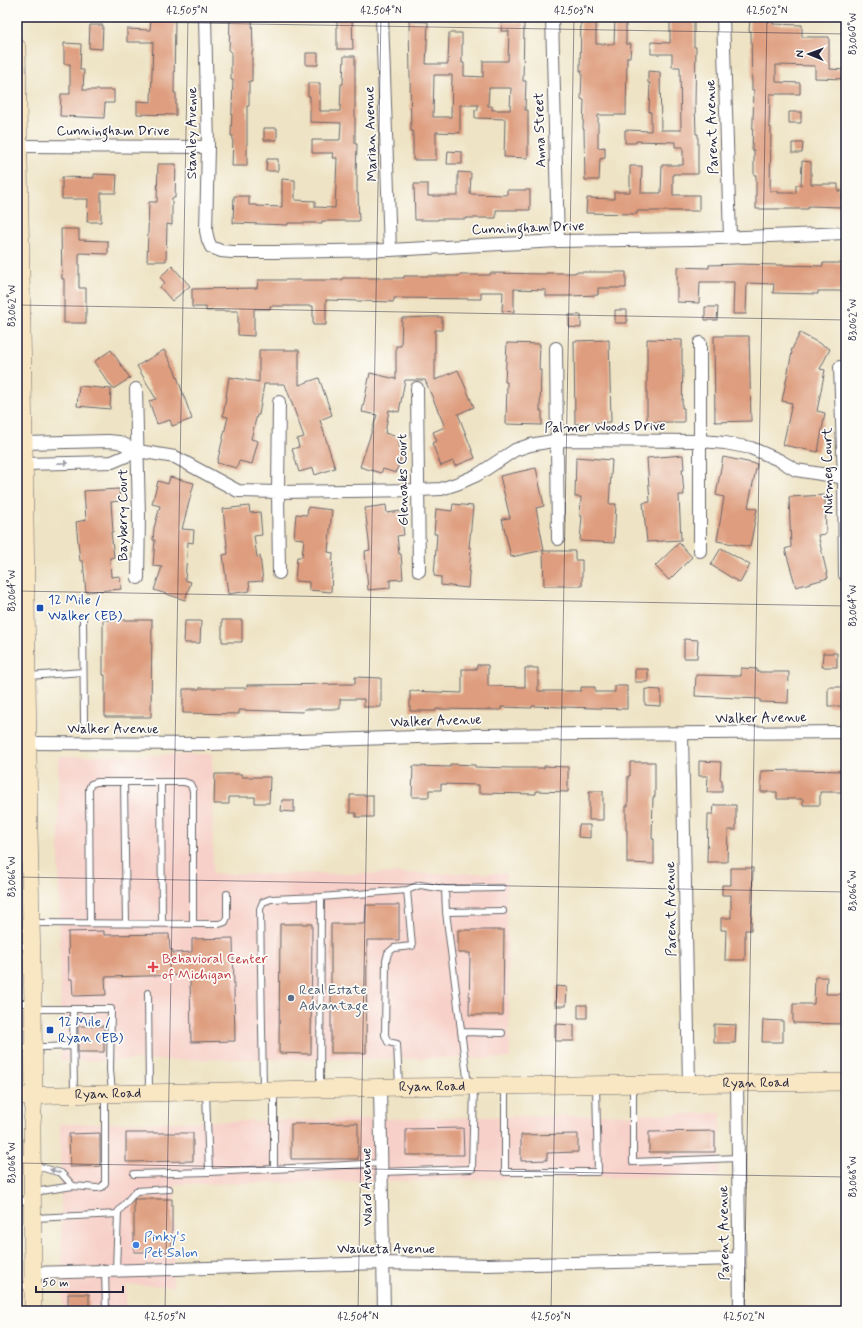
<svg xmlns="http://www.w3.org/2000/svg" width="863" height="1328" font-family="Mynerve,sans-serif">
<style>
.built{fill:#f7d1c9}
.building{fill:#de9d7e;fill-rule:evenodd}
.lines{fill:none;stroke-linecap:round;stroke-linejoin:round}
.service-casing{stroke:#69666b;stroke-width:8}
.minor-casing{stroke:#69666b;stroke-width:14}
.secondary-casing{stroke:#69666b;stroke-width:18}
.service{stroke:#fff;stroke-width:6}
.minor{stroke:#fff;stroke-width:12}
.secondary{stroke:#f9e7c3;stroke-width:17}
.oneway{fill:#9c9ca7}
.ticks{fill:none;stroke:#22223b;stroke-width:1;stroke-opacity:0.45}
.transit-dot{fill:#1a4fb4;stroke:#fdfcf7;stroke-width:1.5}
.health-dot{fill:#e0444e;stroke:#fdfcf7;stroke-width:1.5}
.service-dot{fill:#5c6f8a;stroke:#fdfcf7;stroke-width:1.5}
.shop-dot{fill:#3f7fe0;stroke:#fdfcf7;stroke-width:1.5}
.labels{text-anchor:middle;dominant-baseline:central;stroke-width:3.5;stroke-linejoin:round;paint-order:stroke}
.street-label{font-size:14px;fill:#22223b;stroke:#fdfcf7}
.transit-label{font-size:14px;fill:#164399;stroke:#fdfcf7;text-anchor:start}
.health-label{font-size:14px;fill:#be3a42;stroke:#fdfcf7;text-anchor:start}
.service-label{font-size:14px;fill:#4e5e75;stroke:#fdfcf7;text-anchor:start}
.shop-label{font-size:14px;fill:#366cbe;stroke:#fdfcf7;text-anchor:start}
.neatline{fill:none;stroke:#22223b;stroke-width:1.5}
.ticks-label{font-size:10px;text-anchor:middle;fill:#22223b}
</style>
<rect width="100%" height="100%" fill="#fdfcf7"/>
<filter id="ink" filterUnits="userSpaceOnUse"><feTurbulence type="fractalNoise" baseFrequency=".025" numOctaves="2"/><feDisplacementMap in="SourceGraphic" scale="8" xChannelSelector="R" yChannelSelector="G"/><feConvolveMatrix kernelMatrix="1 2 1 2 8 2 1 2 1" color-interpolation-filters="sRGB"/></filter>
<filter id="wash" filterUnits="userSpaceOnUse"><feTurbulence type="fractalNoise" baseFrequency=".012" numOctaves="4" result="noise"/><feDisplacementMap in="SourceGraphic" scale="16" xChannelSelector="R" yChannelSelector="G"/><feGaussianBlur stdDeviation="0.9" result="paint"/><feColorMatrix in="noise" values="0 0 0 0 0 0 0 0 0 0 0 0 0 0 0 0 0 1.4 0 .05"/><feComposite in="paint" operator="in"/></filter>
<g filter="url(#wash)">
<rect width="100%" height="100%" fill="#eee3c4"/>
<path class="built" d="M212 754 213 874 506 873 510 1058 247 1059 61 1061 58 757Z
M721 1113 719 1176 175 1184 173 1286 126 1285V1311H63L60 1124Z"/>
<g id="blocks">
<path class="building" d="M151 17H175L174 93H176V115L137 114V101L151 102 153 42H127V29L150 30Z
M230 17H252L253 51H252V81H249V106H247V166H232L233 136H231L233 80H231V51H229Z
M337 17H352L353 49H337Z
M615 17H626V44H631L630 57H627L626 115H598V148L605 147V158L600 159 599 180H585L584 129H583L584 100 581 99 582 71H580L581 19H596V44H614Z
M670 17H694V47H696L695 103 696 134H698V174H673V195H699V211H637V214L586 213 587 198 614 199V192H630V166H642L641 193H661L662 165H683V147H675V142L636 141V143H625V130L651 131V112H649L650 83H648V71L660 72 661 130H681L680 67H672V54H651V42L670 43Z
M750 17H766V21L773 22V24L802 25V37H829V66H830V69L846 70V79L815 78V66L776 65V82L800 83V94H770L769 127H771L770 191H778V193H796V185H801L802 161 811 162V184H838V191H842V207L808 206V209H756V175H754V150H752L754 90H752L751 31H749Z
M409 21 428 22 426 64H448L449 33H462V63H464V76L483 77V61H508L509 31H501L502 22 524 23 523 81H526L525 110H528V158L504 157 505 119 475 118V110H478V105H460V133L436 132V160H413V131H411ZM434 75H452L451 117H433ZM489 88H511L510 110H492V106H488Z
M90 25H103L102 49 89 48Z
M64 43 81 44 80 70H84L83 90H114V103H105L104 118 60 116 61 94H70V64H64Z
M306 53H318V65H306Z
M344 56H355V144H357L356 175H357V193H358L359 221H322V223H288V225L233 223 234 196H249V205H257V206L282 207V179L295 180V200L315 201V207L335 208 337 158H332L333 153H312V140H340L341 123 310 122V96H308V83H320V111H340L341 84H343Z
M789 112H801V123H789Z
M264 128H277V140H264Z
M792 143H803L802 153H792Z
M448 151 462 152V164H447Z
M267 159H278V171H266Z
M158 164H176L175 198H172V225L167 224 166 261H147L149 202H157Z
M458 172 471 173 470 194 507 195V190H530V210H496V218H466V219H438V220H415L414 184H428V196H458Z
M94 174 117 175 116 193H101V222H87L88 199H62V177L94 178Z
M61 229H79V240L108 241V254L79 253V288H86V323H64V279H62Z
M823 263H846V291H818V294L773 293 774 284 747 283 746 314H733L734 282H700L699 303 677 302V267L709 268V265L737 264 823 266Z
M172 266 190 286 172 301 160 287 165 283 160 277Z
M575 272H626V288H598V295L569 296H546V290L514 289V312L502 311 503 292H481V299L394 298V302L326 300V325H313V306H270V309H254V336L238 335V311H206V307H192V289L257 288 258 280H342V278H404V276H459V275H490V273L546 274V273H575Z
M705 307H718L717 320H705Z
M615 310H627V323H615Z
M569 315H581V328L569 327Z
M430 317H442V330H435V380L458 370 474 407 458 414 475 458 455 466 453 461 441 466 432 443 437 441 433 432 445 427 425 380H405L399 412 389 410 385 433 400 438 397 446 404 448 396 473 383 469 381 473 360 467 377 415 362 412 370 373 396 379V346H401L402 318Z
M800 333 830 349 820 369 825 370 817 411 825 413 818 452 783 445 792 403 782 401 792 352 791 351Z
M714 336H749L751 421 715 422Z
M647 339 682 340V365H683L682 408H684V422H647Z
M609 340 611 422 575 424 574 341Z
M507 343 540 344 539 370H541L540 411H542V425L506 424 507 382H505Z
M111 350 130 378 113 389 94 362Z
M164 350 175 371 192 419 172 426 170 420 157 424 149 401 156 399 137 366Z
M259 350H299V385L319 378 332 415 320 420 335 468 315 475 313 468 299 472 292 449 299 447 297 439 304 437 285 384H264L259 415H257L251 439 258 441 252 464 239 461 237 468 217 463 228 417 223 416 229 377 259 382Z
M79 386 111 389 110 409 77 406Z
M683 455 684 469H682L684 495H679L681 540 647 542 643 503 650 502 647 458Z
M576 457 612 460 609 504H616L614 543 580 541 582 516H580L581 497H575Z
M723 457 757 464 748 507 757 509 750 547 717 541 724 497 716 495Z
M536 468 544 506 536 508 544 550 511 557 502 519 510 518 500 476Z
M170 477 194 483 182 529 194 530 193 543 188 542 185 580 191 582 185 600 154 590 162 567 153 566 155 540H153L154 528 160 506 152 504 158 481 168 484Z
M119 489 120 501 111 502 113 532H111L114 557 110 558 111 577 120 576 121 589 86 592 83 561H80L76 522 86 520 84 491Z
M825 495 826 534 818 535 828 578 796 587 785 549 791 547 789 497Z
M453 504 473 506 469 548H471L468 588 441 585V577L434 576 437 534H434L436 509 452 511Z
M386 505 387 513 401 511 404 535 397 536 399 554H401L403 579 390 580V588L368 590 365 551 370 550 365 508Z
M249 506 250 513 260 512 262 535 254 536 257 557 260 556 263 581 249 582 250 591 228 594 223 555 228 554 223 509Z
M308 507 332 510 328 552 333 553 331 592 309 590V582L295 581 297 557H302L304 539 294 538 296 514 307 515Z
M679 543 692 557 669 580 655 566Z
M721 548 750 565 740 583 711 565Z
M543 551H575V560H582V586H544Z
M103 620H152L151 717H105V675H103Z
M222 620H242V642H222Z
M185 621H201L200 643H184Z
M684 639 698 640 697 658H684Z
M823 653H837V667H822Z
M477 665H488V686L525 687V668H538V691H581V687H595V692H615V686H627V709L532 706V708L501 707V710L436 709V711H410V691L462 693V669H477Z
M741 668 757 669V672H789L788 703 760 702V699L695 696 696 675 741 676Z
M635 669H648V682H635Z
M355 677 381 678V707H364V699H340V709H304L303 712 239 710V714L183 713V689H199V688H247V685L355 684Z
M828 687H844V706H828Z
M645 689 661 690V706L645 705Z
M699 761 721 762 720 780H722V792H707L708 776H699Z
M630 762H655V797H653L652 839H654V864L627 863V830H626V806H628V776H630Z
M450 764 475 765V767L511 768H544V766L568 767V792L536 791V794L479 793V785L441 784V790H429V797H412L413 766 450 767Z
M794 770 846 771V792H820V805H803V799H777V792H761V771Z
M215 774H242V777H270L269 803H255V797H229V804H214Z
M589 791H603V820H589Z
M350 795H373V817H356V813H350Z
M282 800H294V812L281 811Z
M714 805H736V830H728L727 862H707L708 814H713Z
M579 825H590V838L578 837Z
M731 868H753L751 930H745V960H725L726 930H721V918H731V895H722V885H731Z
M366 905H399V940H367L366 1053H331V924H365Z
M280 924H312L311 1054 279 1053Z
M458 930H504L503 1015H469L470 953H458Z
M104 931V935L169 934 170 950H173V953L192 952V939L233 938 235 1041 191 1042 190 975 105 977 106 995 73 996 72 979H69L68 932Z
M815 977H827L826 994H846V1024L793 1023V1004H814Z
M556 986 567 987 566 1006H555Z
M578 1005H587V1018H578Z
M763 1020 783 1021V1042H762Z
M555 1024 574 1025V1041H555Z
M714 1024 736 1025 735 1043H714Z
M78 1026H104V1052H78Z
M358 1123V1159H291V1124Z
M463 1128 464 1155H406V1129Z
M715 1131V1152H649V1132Z
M100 1133V1166L70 1167 69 1134Z
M126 1133H193V1161L126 1162Z
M578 1134V1152L547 1153V1160L521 1161V1135Z
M135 1199H172V1252H134V1200Z
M68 1294H89V1311H68Z"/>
</g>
</g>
<g filter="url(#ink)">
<use href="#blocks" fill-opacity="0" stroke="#69666b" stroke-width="1"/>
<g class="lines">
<g class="service-casing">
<path id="service" d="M83 618 84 722
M29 676 83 672
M124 782 126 923
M161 782 162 923
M407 890 420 885 445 889
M446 912 503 911
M33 923 219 924 225 922 227 917V894
M90 923 89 789 91 784 97 782H184L190 784 193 790V924
M17 946H30
M148 993 149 1091
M17 1003H31
M35 1009H73
M461 1032 502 1033
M17 1048 73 1046
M468 1085 446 912 445 889 502 888
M633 1086V1162L738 1158
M320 1087 321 897
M505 1087V1172H598L596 1086
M263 1088 260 909 263 902 271 899 321 897 407 890 412 946 394 948 388 953 386 961 385 1035 388 1042 397 1044 399 1086
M206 1093 209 1172 274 1169V1091
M74 1094 73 1009H111L110 1070 112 1092
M33 1165 61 1173 73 1186
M274 1169 382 1163
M381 1172 472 1169 474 1087
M134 1174 209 1172
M34 1192 73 1186 97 1188 102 1187 105 1183V1096
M17 1201 31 1200
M34 1218 118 1214
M105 1270 106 1311
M116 1270 118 1212 136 1191 169 1189
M17 1286H31"/>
</g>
<g class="minor-casing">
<path id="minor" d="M205 17 208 147 206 231 208 240 211 247 221 251 232 252H276L390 250 558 241 693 239 846 233
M382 17 390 250
M552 17 558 241
M723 17 730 237
M18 146 208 147
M700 343V551
M556 348 558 539
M840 367 844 478 845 575
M417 388 419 571
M136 389 139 516 138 578
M279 402 278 492 279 573
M24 443 108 441 119 442 138 451 175 457 238 491 278 492 419 490 441 489 459 483 477 475 515 450 530 445 558 440 701 441 725 443 751 448 779 460 796 470 846 478
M24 464 112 462 138 451
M682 734 689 1084
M28 743 213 744 476 735 846 732
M737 1083 740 1311
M380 1087 384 1311
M33 1273 383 1263 488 1265 739 1259"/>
</g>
<g class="secondary-casing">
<g id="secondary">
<path d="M17 47 24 443 29 830 33 1009 34 1096 32 1125 33 1311"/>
<path id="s1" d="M17 1096 399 1087 846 1082"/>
</g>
</g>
<use href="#service" class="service"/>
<use href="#minor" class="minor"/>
<use href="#secondary" class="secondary"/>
</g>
<defs><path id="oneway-solid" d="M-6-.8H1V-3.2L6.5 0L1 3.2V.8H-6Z"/></defs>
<g class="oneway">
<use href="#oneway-solid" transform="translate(63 463) rotate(-1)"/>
<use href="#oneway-solid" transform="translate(55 1171) rotate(-163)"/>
</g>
</g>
<path class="ticks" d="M17 20 846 34M17 305 846 320M17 591 846 606M17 877 846 892M17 1163 846 1177M165 1311 188 17M358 1311 381 17M551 1311 574 17M744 1311 767 17"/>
<g class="transit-dot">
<rect x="36" y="604" width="8" height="8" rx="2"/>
<rect x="46" y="1026" width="8" height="8" rx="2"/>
</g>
<path class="health-dot" d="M151 961h4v4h4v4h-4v4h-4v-4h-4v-4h4z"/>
<circle class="service-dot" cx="291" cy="998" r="4"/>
<circle class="shop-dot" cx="136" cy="1245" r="4"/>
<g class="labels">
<g class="street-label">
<text transform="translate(712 127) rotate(-92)">Parent Avenue</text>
<text transform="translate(540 130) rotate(-92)">Anna Street</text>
<text x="113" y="131">Cunningham Drive</text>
<text transform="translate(192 133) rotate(-90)">Stanley Avenue</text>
<text transform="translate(371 134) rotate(-92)">Marian Avenue</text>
<text transform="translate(528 228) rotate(-2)">Cunningham Drive</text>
<text transform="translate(605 427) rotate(-1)">Palmer Woods Drive</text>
<text transform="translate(828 471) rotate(-91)">Nutmeg Court</text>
<text transform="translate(403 480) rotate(-91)">Glenoaks Court</text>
<text transform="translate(123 515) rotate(-90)">Bayberry Court</text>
<text transform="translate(761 718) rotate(-1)">Walker Avenue</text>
<text transform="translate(436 721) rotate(-2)">Walker Avenue</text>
<text x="113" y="729">Walker Avenue</text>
<text transform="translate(671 909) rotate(-91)">Parent Avenue</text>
<text stroke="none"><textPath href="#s1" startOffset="739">Ryan Road</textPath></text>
<text stroke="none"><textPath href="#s1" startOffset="415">Ryan Road</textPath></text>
<text stroke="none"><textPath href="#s1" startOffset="91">Ryan Road</textPath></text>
<text transform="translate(367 1187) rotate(-91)">Ward Avenue</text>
<text transform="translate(724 1233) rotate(-91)">Parent Avenue</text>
<text x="386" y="1249">Wauketa Avenue</text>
</g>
<g class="transit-label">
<text x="48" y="600">12 Mile /<tspan x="48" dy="16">Walker (EB)</tspan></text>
<text x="58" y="1022">12 Mile /<tspan x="58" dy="16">Ryan (EB)</tspan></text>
</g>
<g class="health-label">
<text x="162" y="959">Behavioral Center<tspan x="162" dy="16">of Michigan</tspan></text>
</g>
<g class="service-label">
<text x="299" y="990">Real Estate<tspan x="299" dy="16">Advantage</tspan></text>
</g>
<g class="shop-label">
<text x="144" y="1237">Pinky's<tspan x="144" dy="16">Pet Salon</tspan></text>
</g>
</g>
<rect width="863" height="1328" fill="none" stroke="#fdfcf7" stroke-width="44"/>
<g transform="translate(809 54) rotate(271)" stroke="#fdfcf7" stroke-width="3" paint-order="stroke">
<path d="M0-3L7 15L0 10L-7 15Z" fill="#22223b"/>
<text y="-6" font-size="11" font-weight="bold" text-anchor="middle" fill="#22223b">N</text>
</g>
<path d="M36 1286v6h87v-6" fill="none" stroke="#22223b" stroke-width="2"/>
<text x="42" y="1286" font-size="12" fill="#22223b" stroke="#fdfcf7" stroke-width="3" paint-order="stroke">50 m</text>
<rect x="22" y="22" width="819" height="1284" class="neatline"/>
<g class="ticks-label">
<text x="187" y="14">42.505°N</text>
<text x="381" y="14">42.504°N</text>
<text x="574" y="14">42.503°N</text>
<text x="767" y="14">42.502°N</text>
<text transform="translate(852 34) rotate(-90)" y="4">83.060°W</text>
<text transform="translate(11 306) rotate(-90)" y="4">83.062°W</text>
<text transform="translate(852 320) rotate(-90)" y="4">83.062°W</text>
<text transform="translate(11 591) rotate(-90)" y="4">83.064°W</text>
<text transform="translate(852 606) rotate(-90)" y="4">83.064°W</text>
<text transform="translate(11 877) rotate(-90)" y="4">83.066°W</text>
<text transform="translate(852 891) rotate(-90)" y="4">83.066°W</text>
<text transform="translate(11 1163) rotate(-90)" y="4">83.068°W</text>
<text transform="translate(852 1177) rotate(-90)" y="4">83.068°W</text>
<text x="165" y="1320">42.505°N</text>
<text x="358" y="1320">42.504°N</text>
<text x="551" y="1320">42.503°N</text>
<text x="744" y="1320">42.502°N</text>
</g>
</svg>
